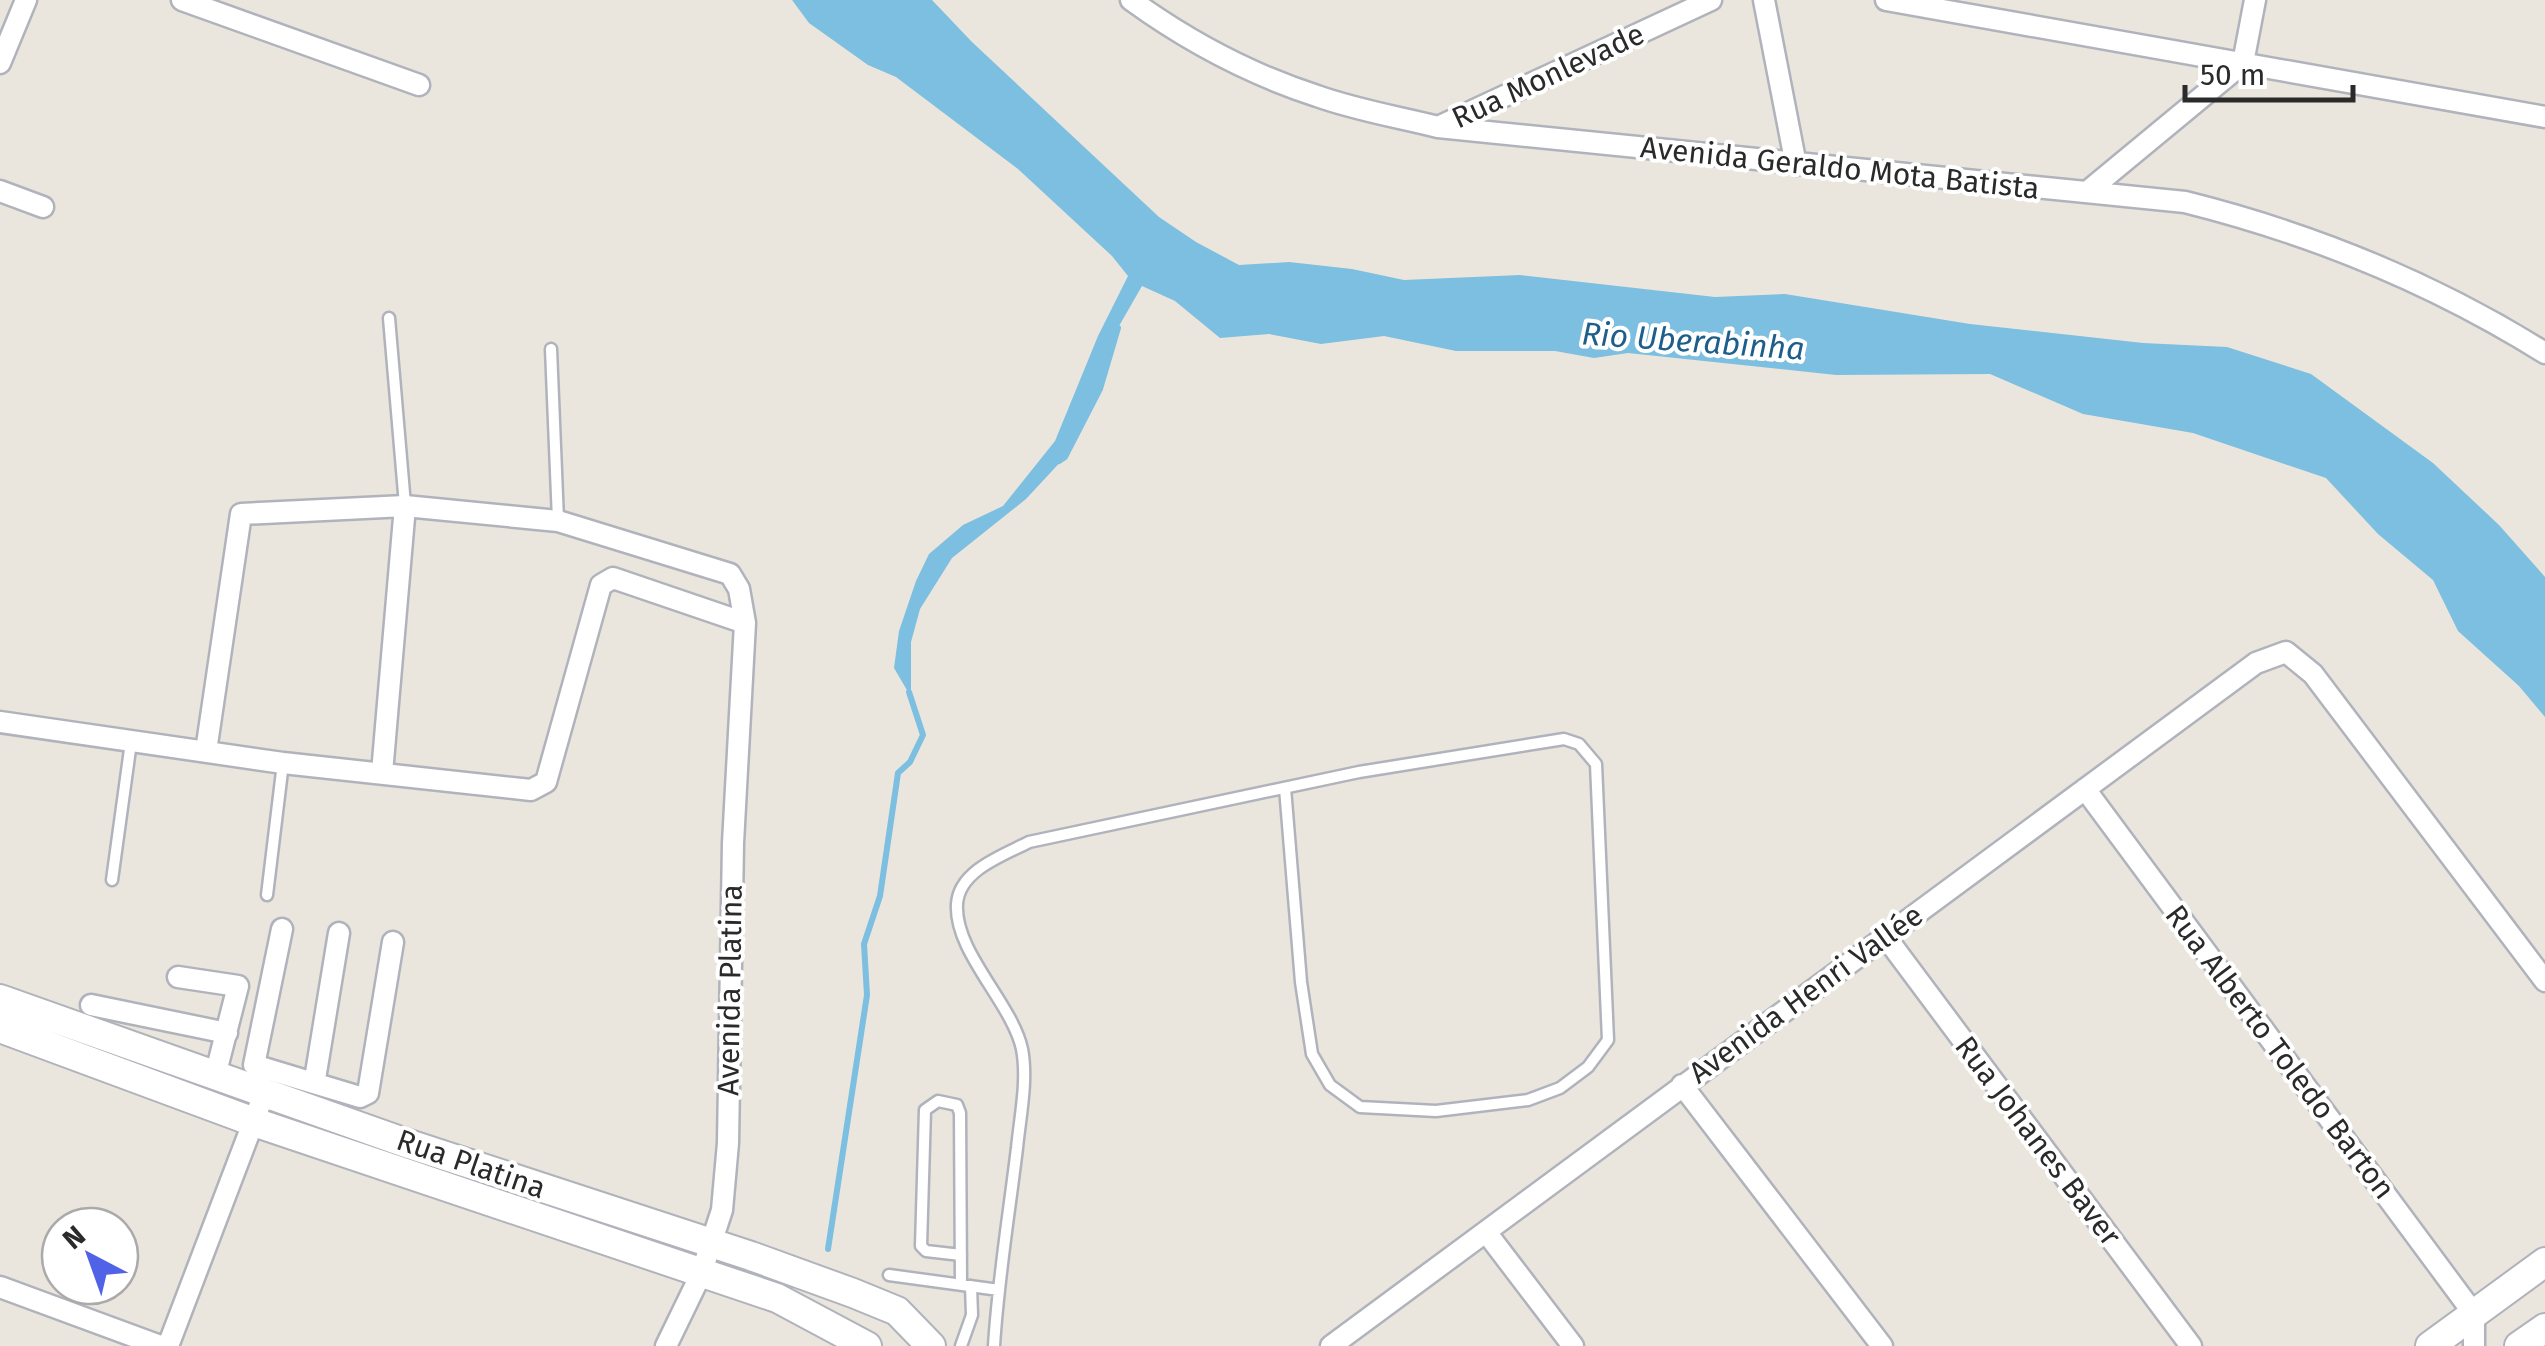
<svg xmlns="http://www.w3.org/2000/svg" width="2545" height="1346" font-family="'Fira Sans',sans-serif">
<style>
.water{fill:#7cbfe0}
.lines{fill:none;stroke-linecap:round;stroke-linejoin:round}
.stream{stroke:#7cbfe0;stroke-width:6}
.service-casing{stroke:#b1b3bc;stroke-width:15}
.minor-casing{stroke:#b1b3bc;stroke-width:25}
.tertiary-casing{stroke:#b1b3bc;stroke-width:32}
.service{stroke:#fff;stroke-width:10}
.minor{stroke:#fff;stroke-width:20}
.tertiary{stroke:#fff;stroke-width:28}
.labels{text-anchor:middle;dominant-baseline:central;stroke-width:8;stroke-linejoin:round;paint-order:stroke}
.street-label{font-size:30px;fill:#2a2a2a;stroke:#fff}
.water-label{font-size:32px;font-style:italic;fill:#1d5e8b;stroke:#fff}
</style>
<rect width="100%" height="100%" fill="#eae6dd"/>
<path class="water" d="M792 0H932L972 42 1159 217 1196 242 1239 265 1289 262 1352 269 1404 280 1520 275 1715 297 1785 294 1970 324 2143 343 2227 347 2311 374 2433 463 2499 525 2545 577V717L2519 686 2458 631 2433 580 2378 534 2326 478 2193 433 2083 414 1990 374 1836 375 1628 353 1594 358 1555 351H1456L1384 336 1321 344 1269 334 1220 338 1175 301 1142 286 1119 326 1100 389 1065 457 1026 499 952 558 920 609 911 642V697L894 668 899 631 916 581 929 554 963 525 1003 506 1055 441 1098 336 1128 276 1112 256 1018 169 896 77 868 65 809 23Z"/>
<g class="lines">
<path class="stream" d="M1059 461 1065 457 1100 389 1118 328
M828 1249 867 995 864 944 880 896 898 773 910 762 923 735 909 692"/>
<g class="service-casing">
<path id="service" d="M389 318 405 505
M551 349 558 520
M112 880 131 742
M267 895 283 763
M961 1255 926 1251 921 1246 925 1110 938 1101 957 1105 960 1113 961 1285
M889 1275 999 1290
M961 1346 972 1315 971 1286
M994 1346C998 1280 1009 1214 1017 1148 1020 1117 1028 1080 1022 1049 1012 1003 954 952 957 904 959 870 1004 855 1029 842L1359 772 1564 739 1579 744 1596 764 1608 1040 1588 1067 1560 1088 1528 1100 1436 1111 1360 1107 1330 1085 1312 1054 1301 982 1285 788"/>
</g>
<g class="minor-casing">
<path id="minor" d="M182 0 419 85
M1131 0C1189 42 1249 74 1317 96 1356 110 1398 117 1438 127L2185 202C2313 234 2433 283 2545 353
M1764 0 1796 165
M1886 0 2545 117
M0 63 26 0
M1440 126 1711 0
M0 191 43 207
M2087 192 2243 63 2255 0
M0 722 283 763 531 790 546 782 601 585 613 578 745 623
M206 751 241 514 405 506 558 521 730 574 739 589 745 623 733 843 728 1143 722 1210 701 1274 666 1346
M382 773 405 506
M2085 789 2474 1314V1346
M282 929 254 1065 310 1082 315 1079 339 933
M1885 936 2191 1346
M178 977 238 986 215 1076
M91 1005 227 1033
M310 1082 360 1097 368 1093 393 942
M1682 1085 1882 1346
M1486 1232 1573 1346
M0 1287 160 1346
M168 1346 264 1094
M1331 1346 2256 663 2286 652 2313 674 2545 981"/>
</g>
<g class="tertiary-casing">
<path id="tertiary" d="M0 999 409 1144 751 1256 853 1293 897 1311 931 1346
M0 1028 254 1122 777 1298 867 1346
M2430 1346 2545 1262
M2519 1346 2545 1328"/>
</g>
<use href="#service" class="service"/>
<use href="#minor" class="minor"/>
<use href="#tertiary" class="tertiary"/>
</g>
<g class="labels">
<g class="street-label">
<text transform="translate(1548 76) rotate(-25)">Rua Monlevade</text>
<text transform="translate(1840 168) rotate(6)">Avenida Geraldo Mota Batista</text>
<text transform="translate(730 990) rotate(-89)">Avenida Platina</text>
<text transform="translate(1806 994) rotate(-36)">Avenida Henri Vallée</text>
<text transform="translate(2280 1052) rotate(53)">Rua Alberto Toledo Barton</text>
<text transform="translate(2038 1141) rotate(53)">Rua Johanes Baver</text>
<text transform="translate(471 1164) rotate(19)">Rua Platina</text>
</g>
<g class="water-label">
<text transform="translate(1693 341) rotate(4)">Rio Uberabinha</text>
</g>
</g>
<g transform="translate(90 1256) rotate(319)"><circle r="48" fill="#ffffff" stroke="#aaaaaa" stroke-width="2.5"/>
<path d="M0-8L18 38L0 25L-18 38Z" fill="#5062e5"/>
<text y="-15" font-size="28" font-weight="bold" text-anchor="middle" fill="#2a2a2a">N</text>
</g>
<path d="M2185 85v15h168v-15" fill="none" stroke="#2a2a2a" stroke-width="5"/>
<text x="2200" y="85" font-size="30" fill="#2a2a2a" stroke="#ffffff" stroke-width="8" paint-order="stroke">50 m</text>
</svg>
